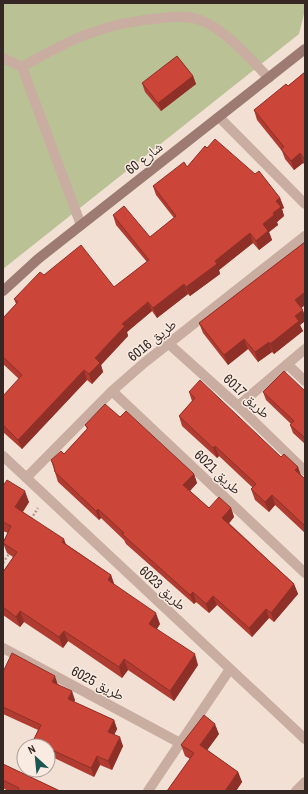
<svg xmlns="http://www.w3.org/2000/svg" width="308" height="794" font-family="'Archivo Narrow','Noto Naskh Arabic',sans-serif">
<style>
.green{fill:#b9c195}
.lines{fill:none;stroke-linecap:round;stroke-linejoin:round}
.path{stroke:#b5978b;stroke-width:2.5;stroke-dasharray:2 2;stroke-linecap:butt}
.lane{stroke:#caada1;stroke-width:10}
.street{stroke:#caada1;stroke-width:10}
.secondary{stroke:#9d7b73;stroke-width:10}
.wall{fill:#af3b31}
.shaded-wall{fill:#8f3028}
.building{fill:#cc4539;stroke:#8f3028}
.labels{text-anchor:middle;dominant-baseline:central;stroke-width:3;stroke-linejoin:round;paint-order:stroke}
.street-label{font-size:14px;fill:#342724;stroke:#f9ebe1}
</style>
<rect width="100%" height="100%" fill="#f2e0d5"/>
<path class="green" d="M3 3H305V10L299 34 3 269Z"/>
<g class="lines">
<path class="path" d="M31 519 38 508
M3 563 10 552"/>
<path class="lane" d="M3 58 22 67 81 225
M22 67C70 39 104 23 161 18 172 17 189 15 200 20 225 29 250 59 269 78"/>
<path class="street" d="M219 117 305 204
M169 344 238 406 305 471
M287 364 305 381
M112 391 305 573
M238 406 305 349
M3 456 305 739
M26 478 112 391 144 363 305 236
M3 648 180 743
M148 791 230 669
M296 791 305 782"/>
<path class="secondary" d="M3 291 38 259 305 49"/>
</g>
<path class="wall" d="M305 72V165L303 163 294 170 285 159 282 151 257 120 254 110 288 86Z
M193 76 196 84 161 111 145 92 142 83Z
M187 167 280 198 284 208 282 209 284 216 277 222 278 225 269 232 272 240 259 250 253 243 219 270 220 274 190 296 188 294 157 318 152 311 127 332 128 336 101 365 103 372 92 384 87 380 22 449 3 432V396L19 379 3 364V318L16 304 14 299 44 275 114 287 147 262 116 225 113 215 150 237 174 218 156 195 153 186Z
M305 242V305L301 308 305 316V321L300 325 303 331 274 354 272 352 258 362 248 349 228 365 203 333 199 323Z
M305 391V444L293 433 290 425 291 424 266 400 263 392Z
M189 392 281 457 298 467 301 475 305 479V533L275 505 269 512 255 500 251 489 253 488 219 456 217 458 182 426 179 416 192 401Z
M120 417 194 474 197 483 190 491 209 508H231L234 517 229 523 294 584 298 594 274 622 269 618 252 637 217 605 209 613 196 602 194 604 126 544 124 540 101 518 99 520 58 482 51 460 64 454 87 429 85 425Z
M3 486 29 502 23 512 66 544 111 575 114 585 160 624 157 629 198 665 174 701 128 670 122 678 68 641 63 648 24 622 20 627 3 615V572L13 557 7 553 3 543V542L8 533 3 531Z
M3 672 58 684 75 700 74 702 114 720 117 729 114 735 123 746 112 770 100 765 94 777 48 755V746H35L33 741 38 730 3 714Z
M219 734 207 750 238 772 242 782 236 791H167L190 759 185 756 181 745Z
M3 764 60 791H8L3 788Z"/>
<path class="shaded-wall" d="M193 76 196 84 161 111 158 103Z
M300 153 303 163 294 170 291 161Z
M280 198 284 208 282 209 284 216 277 222 278 225 269 232 272 240 259 250 256 241 263 224 273 213 276 201Z
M250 233 253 243 219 270 220 274 190 296 186 287 215 261Z
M184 284 188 294 157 318 153 308Z
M305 292V305L299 310 295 300Z
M148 302 152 311 127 332 128 336 101 365 103 372 92 384 89 374 95 358 122 324Z
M303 310 305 316V321L300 325 303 331 274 354 270 344 295 316Z
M244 339 248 349 228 365 224 355Z
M269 342 272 352 258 362 255 352Z
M84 370 87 380 22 449 18 440Z
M215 446 219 456 217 458 213 448Z
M298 467 301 477 295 470Z
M194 474 197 483 187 494 183 485Z
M25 491 29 502 19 517 15 507Z
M272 495 275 505 269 512 265 502Z
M231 508 234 517 226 527 222 518Z
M98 509 101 518 99 520 96 511Z
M64 539 68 550 62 542Z
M111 575 115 586 108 580Z
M294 584 298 594 274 622 271 613Z
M193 592 196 602 194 604 190 595Z
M213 596 217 605 209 613 206 604Z
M266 609 269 618 252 637 249 628Z
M20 611 24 622 20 627 16 617Z
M156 613 160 624 153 634 149 624Z
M64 631 68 641 63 648 59 637Z
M195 654 198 665 174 701 170 691Z
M124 659 128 670 122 678 119 667Z
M55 676 58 685 52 682Z
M72 691 75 700 71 708 68 699Z
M114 720 117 729 111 741 108 732Z
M215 724 219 734 203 756 200 745Z
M120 737 123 746 112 770 108 761Z
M97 756 100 765 94 777 91 768Z
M238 772 242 782 236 791H225Z"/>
<path class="building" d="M177 56 193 76 158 103 142 83Z
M305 72V160L300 153 291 161 281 149 284 147 254 110 286 84 288 86Z
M215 139 255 174 259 171 280 198 276 201 281 207 273 213 274 215 263 224 268 231 256 241 250 233 215 261 217 264 186 287 184 284 153 308 148 302 122 324 125 326 95 358 100 363 89 374 84 370 18 440 3 425V396L22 375 3 357V318L18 302 14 299 40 272 44 275 81 245 114 287 149 260 113 215 124 206 150 237 176 216 153 186 184 162 187 167 205 146 207 148Z
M305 242V292L295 300 303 310 295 316 299 321 270 344 269 342 255 352 244 339 224 355 199 323Z
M284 371 305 391V438L290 425 294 421 263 392Z
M200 380 281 457 284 454 298 467 295 470 305 479V526L272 495 265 502 251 489 256 484 215 446 213 448 179 416 195 398 189 392Z
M105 404 120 417 126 411 194 474 183 485 209 508 219 497 231 508 222 518 294 584 271 613 266 609 249 628 213 596 206 604 193 592 190 595 122 534 124 533 98 509 96 511 55 472 54 466 51 460 61 451 64 454 88 428 85 425Z
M7 480 25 491 15 507 64 539 62 542 111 575 108 580 156 613 149 624 195 654 170 691 124 659 119 667 64 631 59 637 20 611 16 617 3 607V572L17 552 3 543 11 526 3 522V486Z
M12 653 55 676 52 682 72 691 68 699 114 720 108 732 120 737 108 761 97 756 91 768 48 748V746H44L33 741 41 725 3 707V672Z
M204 715 215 724 200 745 238 772 225 791H167L194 753 181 745Z
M3 764 60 791H18L19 788 3 780Z"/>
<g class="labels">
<g class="street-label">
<text transform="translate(144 158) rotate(-38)">شارع 60</text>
<text transform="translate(152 340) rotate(-39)">طريق 6016</text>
<text transform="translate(247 396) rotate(43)">طريق 6017</text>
<text transform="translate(218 472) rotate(43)">طريق 6021</text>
<text transform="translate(163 588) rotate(43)">طريق 6023</text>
<text transform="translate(98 683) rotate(28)">طريق 6025</text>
</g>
</g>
<rect width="308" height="794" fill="none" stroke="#342724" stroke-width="8"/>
<g transform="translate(36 758) rotate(333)"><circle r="19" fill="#f9ebe1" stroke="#aa9d95"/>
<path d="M0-3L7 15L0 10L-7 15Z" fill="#185651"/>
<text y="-6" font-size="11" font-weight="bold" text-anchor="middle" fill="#342724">N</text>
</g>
</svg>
